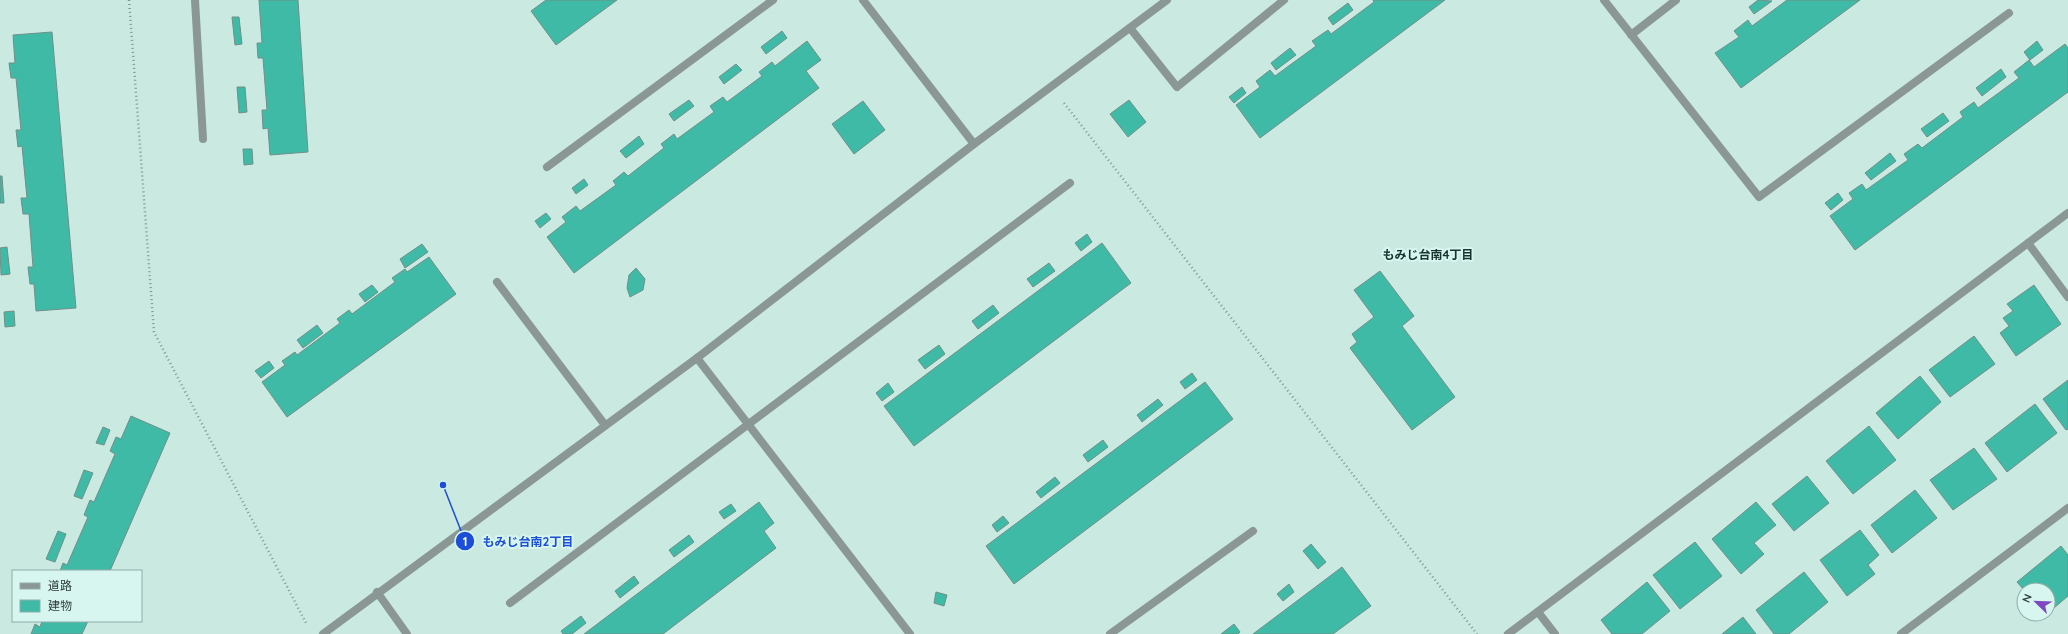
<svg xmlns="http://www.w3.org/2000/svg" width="2068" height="634" font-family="Quicksand,'Noto Sans JP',sans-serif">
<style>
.building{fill:#3fbaa6;stroke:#718f88}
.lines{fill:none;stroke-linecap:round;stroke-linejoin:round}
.path{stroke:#819892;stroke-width:2.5;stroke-dasharray:1 3;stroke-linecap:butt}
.service{stroke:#8b9794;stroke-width:8}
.minor{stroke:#8b9794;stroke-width:8}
.tertiary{stroke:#8b9794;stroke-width:8}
.labels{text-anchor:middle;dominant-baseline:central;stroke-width:4;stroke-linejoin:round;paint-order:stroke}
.neighbourhood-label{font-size:12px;font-weight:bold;fill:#18322d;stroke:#d6f6ef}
.leader{fill:none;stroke:#1d4ed8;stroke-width:1.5}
.callout-dot{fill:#1d4ed8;stroke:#d6f6ef;stroke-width:1.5}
.mark-label{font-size:12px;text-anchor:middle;font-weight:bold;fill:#fff}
.callout-label{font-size:12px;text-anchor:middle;font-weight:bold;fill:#1d4ed8;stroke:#d6f6ef;stroke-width:4;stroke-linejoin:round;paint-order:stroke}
</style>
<rect width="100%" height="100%" fill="#c9e9e1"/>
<path class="building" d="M259 0H298L308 152 270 155 268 128 263 129 262 110H267L263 58H258L257 43H262Z
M546 0H617L556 45 531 11Z
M1373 0H1445L1260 138 1236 105 1260 87 1256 81 1270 70 1275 76 1316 46 1312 41 1328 30 1331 34 1374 2Z
M1758 0 1772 1 1754 14 1749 7Z
M1787 0H1860L1741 88 1715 53 1739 37 1734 31 1748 20 1752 26Z
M1348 3 1353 10 1333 25 1328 18Z
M232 17H239L242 44 235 45Z
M782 31 787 38 766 54 761 47Z
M52 32 76 308 36 311 34 284H30L28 267H33L29 214H23L21 198H27L22 146 18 147 16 130H21L16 78H11L9 63H15L13 35Z
M807 41 821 60 806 71 819 88 574 273 547 237 566 222 562 217 576 206 580 211 616 185 613 181 624 172 628 176 664 148 661 144 674 134 677 139 714 112 710 106 723 97 727 102 762 76 759 72 772 62 775 66Z
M2037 41 2043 50 2030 60 2024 52Z
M2065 44 2068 48V92L1855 250 1830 216 1853 199 1849 193 1862 184 1866 190 1908 160 1904 154 1918 144 1922 148 1963 117 1960 112 1974 102 1978 108 2019 78 2014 72 2029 60 2034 67Z
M1290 48 1296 55 1276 70 1271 63Z
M736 64 742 70 724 84 719 77Z
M2001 69 2006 77 1982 96 1976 88Z
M237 87H245L247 112 239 113Z
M1242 87 1246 93 1234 103 1229 97Z
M689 100 694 106 674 121 669 114Z
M1129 100 1146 122 1128 137 1110 114Z
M863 101 885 130 854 154 832 124Z
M1943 113 1949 121 1927 137 1921 129Z
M639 136 644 144 626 158 620 151Z
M243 149H252L253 164 244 165Z
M1890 153 1896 161 1871 180 1865 173Z
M0 176H2L4 203H0Z
M584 179 588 185 576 194 572 188Z
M1838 193 1843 200 1831 210 1825 203Z
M546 213 551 219 540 228 535 221Z
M1087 234 1092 242 1081 251 1075 243Z
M1102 243 1131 283 914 446 884 406Z
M422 244 428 252 405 268 400 259Z
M7 247 10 274 1 275 0 248Z
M429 257 456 294 287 417 262 382 285 365 282 361 295 352 297 355 340 323 337 319 349 310 352 314 395 282 392 278 405 269 407 272Z
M1049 263 1055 271 1033 287 1027 279Z
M636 268 645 279 643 290 630 297 627 288 629 275Z
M1380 271 1414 316 1402 326 1455 397 1412 430 1350 348 1357 342 1352 334 1374 317 1354 290Z
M372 285 378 292 365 302 359 294Z
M2034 285 2061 324 2016 356 2000 333 2009 326 2003 318 2013 311 2007 304Z
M993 305 999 313 978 329 972 321Z
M14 311 15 326 5 327 4 312Z
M317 325 323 333 303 348 297 340Z
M1974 336 1995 364 1950 397 1929 370Z
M939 345 945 354 925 369 918 360Z
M269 361 274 368 261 378 255 371Z
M1192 373 1197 380 1185 389 1180 382Z
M1920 376 1941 402 1898 439 1876 413Z
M2068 380V429L2066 430 2043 399Z
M1205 382 1233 419 1014 584 986 546Z
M888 383 894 392 882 401 876 393Z
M1158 399 1163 405 1142 422 1137 415Z
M2035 404 2057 433 2007 472 1985 443Z
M131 416 170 433 110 571H60L63 563 67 565 88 517 84 515 90 500 94 502 115 454 110 451 116 437 121 439Z
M1869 426 1896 460 1853 494 1826 461Z
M103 427 110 430 104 445 96 443Z
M1103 440 1108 447 1088 462 1083 455Z
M1974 448 1997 479 1953 510 1930 480Z
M84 470 93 473 82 499 74 496Z
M1807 476 1829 503 1794 531 1772 504Z
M1055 477 1060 483 1041 498 1036 492Z
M1915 490 1937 518 1892 553 1871 525Z
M759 502 774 523 764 531 776 548 663 634H584Z
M1756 502 1776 525 1754 543 1764 554 1741 574 1712 539Z
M731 504 736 511 724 519 719 512Z
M1003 516 1009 523 997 532 992 525Z
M1860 530 1879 555 1868 565 1875 574 1847 596 1820 560Z
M58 531 66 534 55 562 46 559Z
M689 535 694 542 674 557 669 550Z
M1695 542 1722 576 1680 609 1653 575Z
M1311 544 1326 562 1318 569 1303 551Z
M2061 546 2068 555V596L2048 613V590H2024L2017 582Z
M1342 567 1371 606 1333 634H1253Z
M1804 572 1828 602 1789 634H1774L1756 610Z
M634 576 639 583 620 598 615 591Z
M1647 582 1670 611 1642 634H1612L1601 620Z
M1289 584 1294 592 1283 601 1277 594Z
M936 592 947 595 944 606 934 603Z
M581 616 586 623 572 634H563L561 631Z
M1743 617 1756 634H1722Z
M42 621H88L82 634H31L35 624 40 627Z
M1234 624 1240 632 1238 634H1221Z"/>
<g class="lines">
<path class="path" d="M129 0 154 332 306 623
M1064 103 1477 634"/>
<path class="service" d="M195 0 203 139
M1604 0 1759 197 2009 13
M1130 28 1177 87 1284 0
M1631 35 1676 0
M547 167 773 0
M497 282 605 425
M697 358 910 634
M510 603 1070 183
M1110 634 1253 531"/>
<path class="minor" d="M863 0 974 144
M2028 243 2068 297
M1538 612 1555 634
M1901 634 2068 508"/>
<path class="tertiary" d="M377 592 407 634
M323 634 697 358 974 144 1167 0
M1508 634 2068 213"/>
</g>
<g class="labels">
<g class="neighbourhood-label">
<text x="1428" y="254">もみじ台南4丁目</text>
</g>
</g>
<path class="leader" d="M443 485L465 541"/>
<g class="callout-dot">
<circle cx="443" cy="485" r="4"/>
<circle cx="465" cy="541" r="10"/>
</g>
<g class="mark-label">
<text x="465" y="546">1</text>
</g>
<g class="callout-label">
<text x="528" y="546">もみじ台南2丁目</text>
</g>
<rect x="12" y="570" width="130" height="52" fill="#d6f6ef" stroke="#94aca7"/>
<rect x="20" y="583" width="20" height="6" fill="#8b9794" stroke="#94aca7"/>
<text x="48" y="590" font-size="12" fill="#303d3a">道路</text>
<rect x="20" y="600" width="20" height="12" fill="#3fbaa6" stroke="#94aca7"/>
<text x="48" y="610" font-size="12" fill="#303d3a">建物</text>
<g transform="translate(2036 602) rotate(293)"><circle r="19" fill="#d6f6ef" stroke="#94aca7"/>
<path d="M0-3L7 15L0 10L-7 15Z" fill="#7e48c0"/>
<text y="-6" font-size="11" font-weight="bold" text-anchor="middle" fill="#303d3a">N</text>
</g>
</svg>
